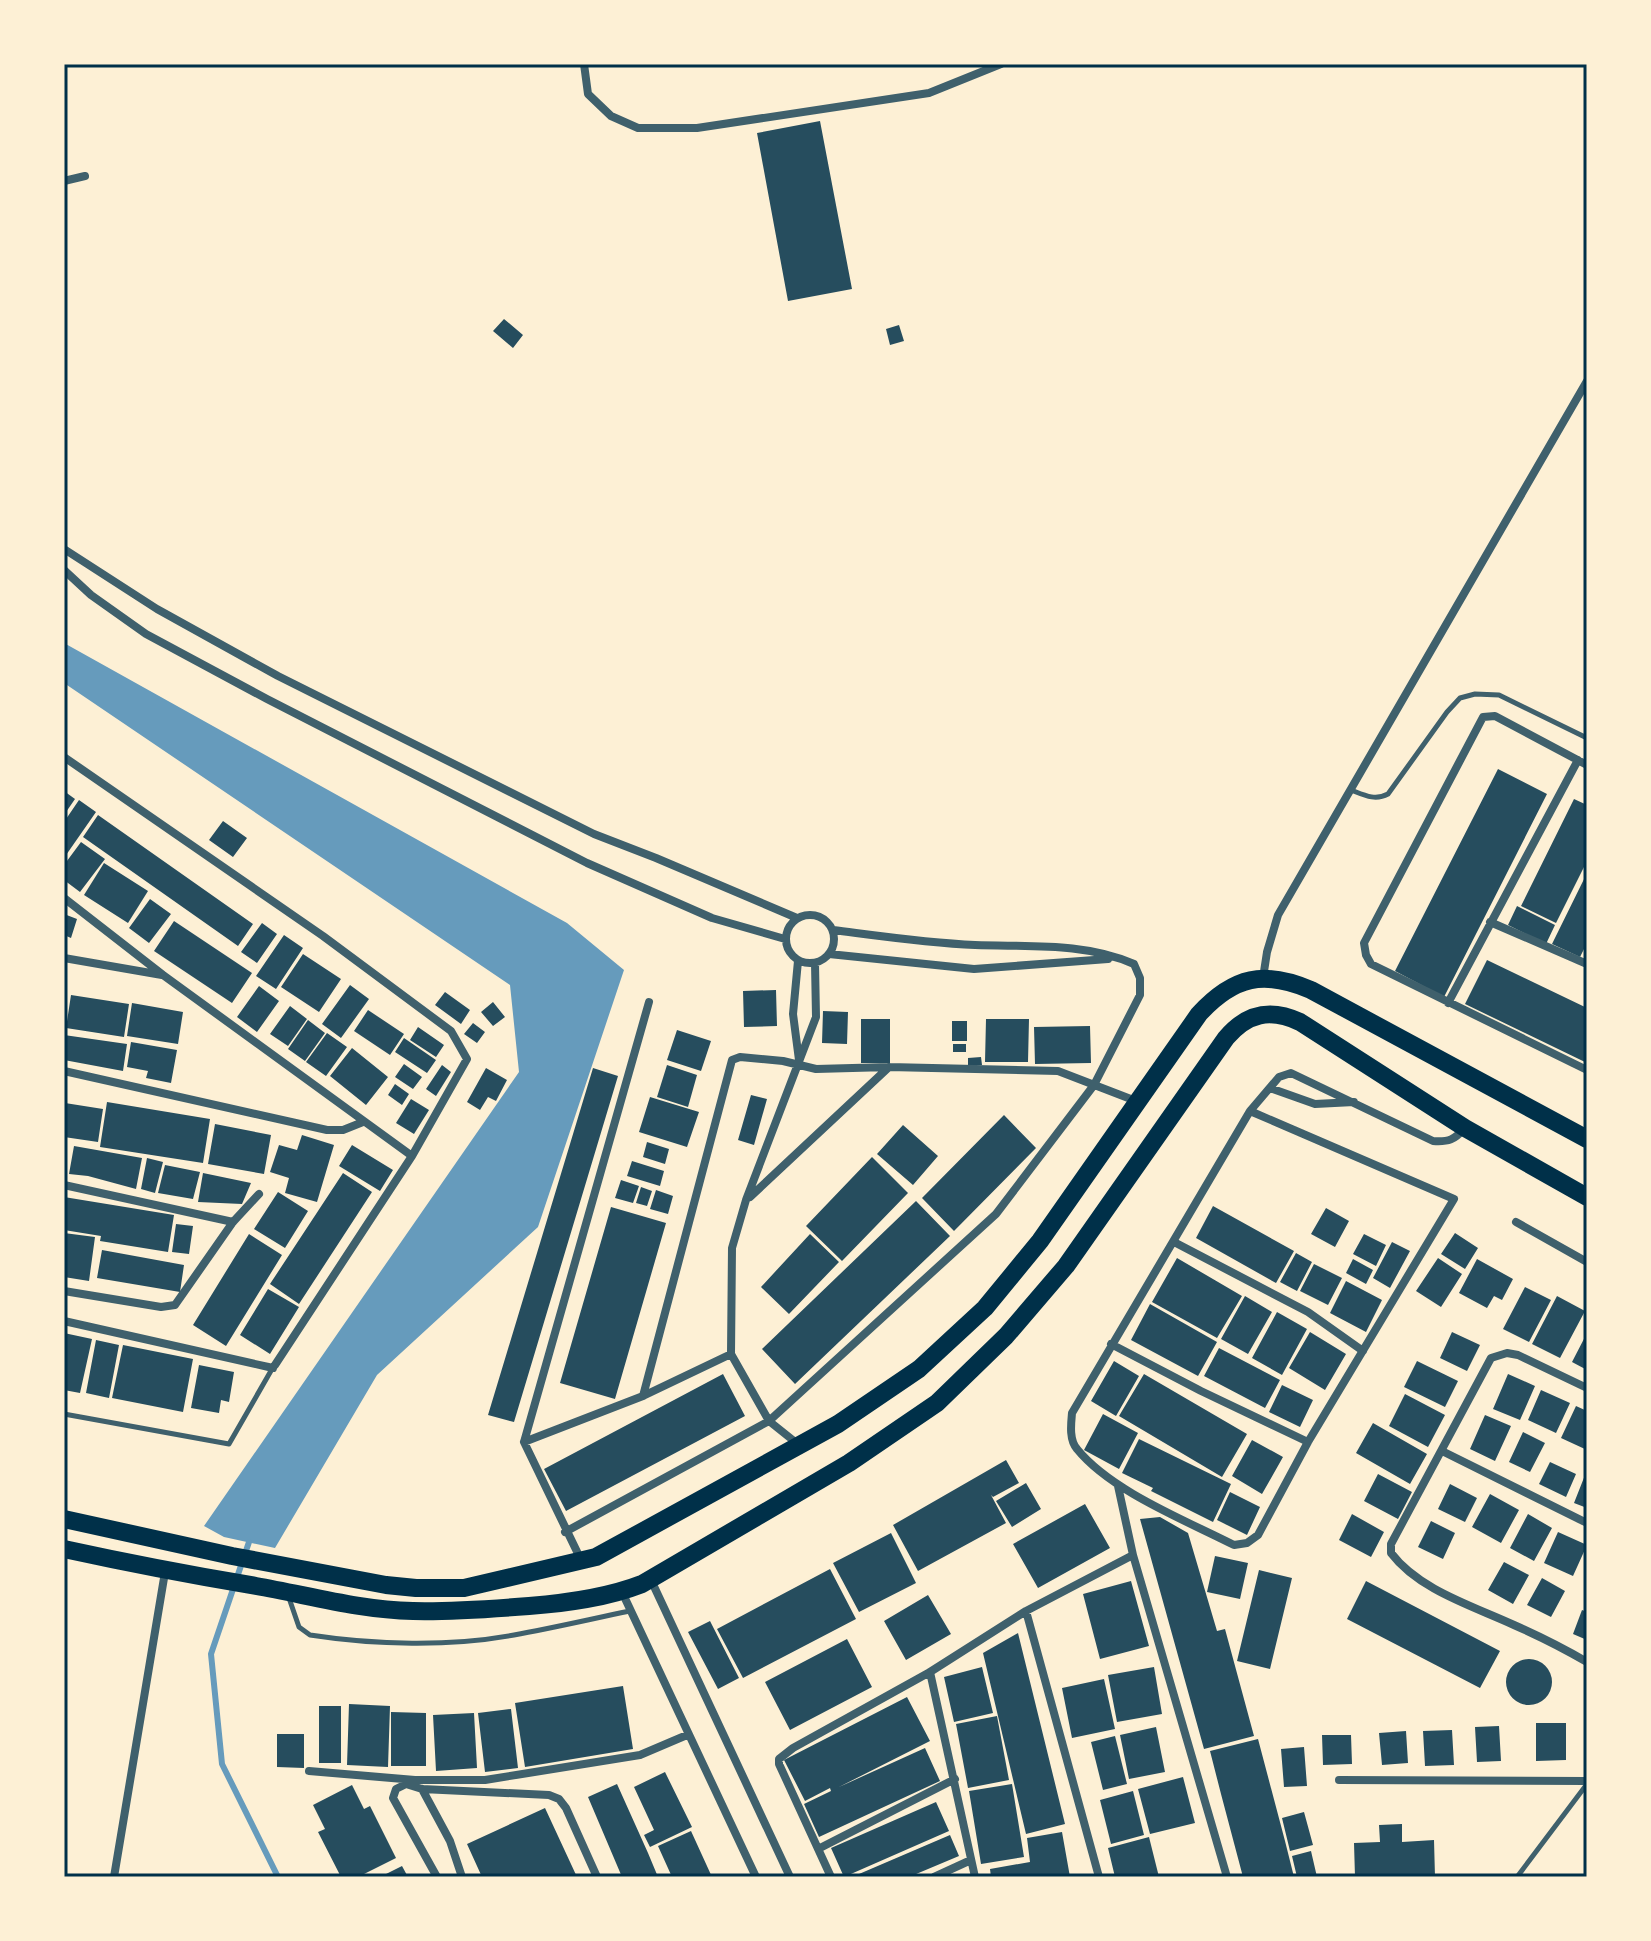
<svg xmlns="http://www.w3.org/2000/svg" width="1651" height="1941" font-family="'Public Sans',sans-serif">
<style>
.water{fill:#669bbc}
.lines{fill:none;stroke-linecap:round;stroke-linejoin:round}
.stream{stroke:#669bbc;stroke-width:6}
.building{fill:#264d5e}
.service{stroke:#3f606c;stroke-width:5}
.minor{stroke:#3f606c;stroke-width:8}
.trunk{stroke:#003049;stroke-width:18}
.neatline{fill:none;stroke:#003049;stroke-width:3}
</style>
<rect width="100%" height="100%" fill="#fdf0d5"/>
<path class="water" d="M64 643 567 923 624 970 538 1227 377 1375 275 1548 224 1537 204 1526 519 1072 510 985 64 683Z"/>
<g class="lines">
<path class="stream" d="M249 1542 211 1654 222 1764 278 1877"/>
</g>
<path class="building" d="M820 121 852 289 788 301 757 133Z
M504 319 523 335 513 348 493 331Z
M899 325 904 341 890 345 886 329Z
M1498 769 1547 794 1444 997 1395 971Z
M64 791 75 799 64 815Z
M1574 799 1587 805V861L1556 923 1521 906Z
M79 800 96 812 64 858V822Z
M98 815 253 924 238 946 83 837Z
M223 821 247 838 233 857 209 840Z
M81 842 105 859 80 892 64 880V865Z
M104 863 148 891 128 923 84 895Z
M1587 873V943L1580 957 1552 944Z
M150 899 171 914 149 943 129 928Z
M1517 906 1555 925 1546 944 1508 925Z
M64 914 77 919 71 938 64 935Z
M174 921 252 973 232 1003 154 951Z
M262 923 277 934 257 963 241 952Z
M284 935 303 948 276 989 256 976Z
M303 954 341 979 319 1012 281 987Z
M1487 960 1587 1008V1063L1465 1004Z
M350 985 369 999 341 1038 322 1024Z
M259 986 279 1001 257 1032 237 1017Z
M776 990 777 1026 744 1027 743 991Z
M445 992 470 1010 461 1024 435 1005Z
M71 995 129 1004 124 1037 66 1028Z
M493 1002 505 1017 493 1026 481 1012Z
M132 1003 183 1012 178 1044 127 1036Z
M290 1006 307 1019 288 1046 270 1034Z
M368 1010 404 1034 390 1055 354 1031Z
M823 1011 848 1012 847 1044 822 1043Z
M861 1019H890V1063H861Z
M986 1019H1029L1028 1062H985Z
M308 1020 325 1033 305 1061 288 1049Z
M952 1021H967V1041H952Z
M473 1023 485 1032 477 1043 464 1034Z
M1090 1026 1091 1063 1035 1064 1034 1027Z
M418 1027 444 1045 436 1057 410 1040Z
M677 1030 711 1041 701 1071 667 1060Z
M327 1033 347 1047 326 1076 306 1062Z
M64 1035 127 1044 123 1071 64 1060Z
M404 1038 436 1060 427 1073 395 1052Z
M131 1042 177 1050 171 1083 146 1078 148 1071 127 1067Z
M953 1044H966V1052H953Z
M352 1048 388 1077 366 1105 330 1076Z
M981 1057 982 1065 968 1066V1058Z
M404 1064 422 1077 413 1089 395 1077Z
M442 1065 451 1072 436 1096 426 1089Z
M667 1065 697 1075 688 1107 657 1097Z
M486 1068 507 1080 496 1101 488 1097 480 1110 467 1102Z
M593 1068 618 1076 514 1422 488 1415Z
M395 1084 409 1094 402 1105 388 1095Z
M751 1095 767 1099 754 1145 738 1140Z
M650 1097 699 1112 687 1147 639 1132Z
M411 1099 429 1110 414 1134 396 1123Z
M107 1102 210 1119 203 1163 100 1147Z
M65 1103 103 1109 98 1142 64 1137Z
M1004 1115 1036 1148 954 1231 922 1198Z
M215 1124 271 1135 264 1174 208 1164Z
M903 1125 938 1156 913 1185 877 1154Z
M302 1135 334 1145 317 1202 285 1193 289 1178 270 1172 279 1145 297 1150Z
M647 1142 669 1149 665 1164 643 1157Z
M352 1145 393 1170 380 1191 339 1166Z
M74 1146 142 1158 136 1189 88 1176 69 1174Z
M872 1157 908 1193 842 1261 806 1226Z
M147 1158 163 1162 155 1193 141 1189Z
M632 1161 664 1171 660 1186 627 1176Z
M165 1165 200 1172 193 1199 158 1193Z
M203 1173 251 1183 242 1204 198 1202Z
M343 1173 372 1192 299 1304 270 1284Z
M621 1180 639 1186 633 1203 615 1198Z
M641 1187 652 1191 647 1206 636 1203Z
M656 1190 673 1196 668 1214 650 1209Z
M278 1192 308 1211 285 1248 254 1229Z
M64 1197 174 1215 168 1252 100 1241 101 1236 64 1230Z
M916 1201 950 1236 795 1384 762 1349Z
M1213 1206 1294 1251 1276 1283 1196 1238Z
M611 1207 666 1223 615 1399 560 1383Z
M1326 1208 1349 1221 1335 1247 1311 1234Z
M176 1224 193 1226 189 1254 172 1252Z
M64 1233 95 1237 89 1281 64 1277Z
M1455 1233 1478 1248 1465 1269 1441 1254Z
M249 1234 282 1255 226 1346 193 1325Z
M810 1234 839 1262 789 1314 761 1287Z
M1364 1234 1386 1245 1376 1266 1353 1254Z
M1392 1242 1410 1251 1390 1288 1373 1278Z
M102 1250 184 1265 180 1292 97 1278Z
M1296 1253 1312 1262 1297 1291 1280 1282Z
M1177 1258 1242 1296 1217 1338 1152 1302Z
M1438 1258 1462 1274 1441 1307 1416 1291Z
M1353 1259 1373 1270 1366 1284 1346 1273Z
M1477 1259 1513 1279 1502 1300 1494 1296 1487 1308 1459 1293Z
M1314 1264 1342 1278 1328 1305 1300 1291Z
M1346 1281 1382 1300 1366 1332 1330 1313Z
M1525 1287 1551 1300 1529 1342 1503 1329Z
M268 1289 299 1307 270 1354 240 1335Z
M1245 1296 1272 1312 1248 1354 1221 1339Z
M1557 1296 1585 1311 1560 1358 1532 1344Z
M1150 1304 1217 1342 1198 1376 1131 1340Z
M1277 1312 1307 1329 1282 1375 1252 1358Z
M1310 1332 1346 1354 1325 1390 1289 1368Z
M1452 1332 1480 1345 1467 1371 1440 1358Z
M64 1333 92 1339 80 1393 64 1390Z
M1587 1333V1370L1572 1362Z
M96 1340 119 1345 109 1398 86 1393Z
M123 1345 193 1359 183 1412 112 1398Z
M1219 1348 1280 1380 1265 1408 1204 1376Z
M1114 1361 1139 1376 1116 1416 1091 1401Z
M1417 1361 1458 1381 1445 1407 1404 1387Z
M199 1365 234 1372 229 1402 221 1400 219 1413 191 1408Z
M723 1374 745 1416 566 1511 544 1469Z
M1144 1374 1247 1434 1222 1477 1119 1416Z
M1508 1374 1535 1386 1520 1420 1493 1409Z
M1282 1385 1313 1400 1300 1427 1269 1412Z
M1541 1390 1570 1403 1556 1433 1528 1420Z
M1405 1394 1445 1415 1428 1447 1389 1426Z
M1576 1406 1587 1411V1450L1561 1438Z
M1103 1414 1138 1433 1119 1469 1084 1450Z
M1485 1415 1511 1426 1495 1461 1470 1449Z
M1373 1423 1427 1454 1410 1484 1356 1453Z
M1523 1432 1545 1443 1530 1472 1509 1462Z
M1139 1439 1231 1484 1213 1522 1151 1491 1153 1488 1122 1473Z
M1252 1440 1283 1457 1262 1494 1232 1476Z
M1006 1460 1019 1483 993 1497 991 1495 1006 1523 918 1571 893 1525Z
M1550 1462 1576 1474 1566 1497 1539 1484Z
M1587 1470V1508L1574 1503Z
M1378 1474 1412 1492 1398 1519 1364 1501Z
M1026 1483 1041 1509 1012 1527 996 1501Z
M1450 1484 1477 1498 1465 1522 1438 1509Z
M1230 1492 1260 1507 1247 1535 1217 1520Z
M1490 1494 1519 1510 1501 1543 1472 1527Z
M1085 1504 1110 1548 1038 1588 1013 1544Z
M1352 1514 1384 1532 1371 1557 1339 1540Z
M1528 1514 1552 1528 1534 1561 1510 1548Z
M1160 1517 1188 1533 1217 1631 1225 1629 1254 1736 1204 1749 1140 1519Z
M1431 1521 1455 1533 1443 1559 1418 1547Z
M1558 1532 1587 1545 1573 1576 1544 1563Z
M891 1533 916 1583 859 1612 833 1563Z
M1215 1556 1248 1563 1240 1599 1207 1592Z
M1504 1562 1529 1575 1513 1604 1488 1590Z
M830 1569 856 1619 743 1678 717 1629Z
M1259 1570 1292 1578 1270 1669 1237 1661Z
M1542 1578 1565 1591 1551 1617 1527 1605Z
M1131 1581 1149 1646 1100 1659 1083 1594Z
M1366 1581 1500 1651 1480 1688 1347 1619Z
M928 1595 951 1634 906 1660 884 1621Z
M1582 1610 1587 1612V1640L1573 1634Z
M710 1621 739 1678 718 1689 688 1632Z
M1018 1633 1065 1824 1026 1834 983 1653Z
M847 1639 872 1687 790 1730 765 1682Z
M1506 1682a23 23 0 1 1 46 0a23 23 0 1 1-46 0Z
M982 1667 993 1713 954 1722 944 1677Z
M1154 1667 1162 1714 1117 1722 1108 1675Z
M1104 1679 1115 1729 1072 1738 1062 1688Z
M623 1686 633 1749 525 1767 515 1703Z
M907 1697 930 1741 839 1787 925 1748 940 1781 819 1837 804 1804 831 1791 830 1788 805 1801 784 1760Z
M349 1704 390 1706 388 1767 347 1765Z
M319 1706H341V1763H319Z
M511 1709 518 1768 485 1772 478 1713Z
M391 1712 426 1713V1766H391Z
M474 1713 477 1768 436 1771 433 1715Z
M997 1716 1009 1780 968 1788 956 1724Z
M1536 1723H1566V1760L1536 1761Z
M1499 1726 1501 1761 1477 1762 1475 1727Z
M1156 1727 1165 1772 1129 1779 1120 1735Z
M1452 1730 1454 1765 1425 1766 1423 1731Z
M1406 1731 1408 1763 1382 1765 1379 1733Z
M277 1734H304V1768L277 1767Z
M1322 1735H1351L1352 1764 1323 1765Z
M1115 1736 1127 1784 1103 1790 1091 1742Z
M1258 1739 1285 1841 1294 1877H1243L1221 1794 1210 1751Z
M1304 1747 1307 1786 1284 1787 1281 1749Z
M665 1772 692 1827 650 1847 644 1835 654 1830 634 1787Z
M1183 1777 1195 1823 1150 1834 1138 1789Z
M617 1784 648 1853 658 1877H622L588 1797Z
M1012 1784 1024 1857 981 1864 969 1791Z
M352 1785 364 1809 370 1806 396 1858 358 1877H341L318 1832 325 1829 313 1805Z
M1133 1791 1144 1835 1111 1844 1100 1800Z
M936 1802 949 1831 844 1877 831 1848Z
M545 1808 577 1877H482L467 1844Z
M1304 1812 1313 1845 1290 1851 1282 1818Z
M1402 1824V1842L1434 1840 1435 1877H1355L1354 1843 1380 1842 1379 1825Z
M691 1831 712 1877H672L658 1846Z
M1062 1832 1070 1877H991L990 1869 1030 1862 1027 1838Z
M950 1835 959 1856 909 1877H852Z
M1149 1837 1159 1877H1115L1108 1848Z
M1311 1851 1317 1877H1297L1292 1856Z
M402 1866 408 1877H380Z"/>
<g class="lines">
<path class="service" d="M1351 790C1364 795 1375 801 1388 794L1447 712 1460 698 1475 694 1499 695 1587 738
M64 1414 229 1444 272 1369
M289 1598 299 1627 310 1635C375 1645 449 1647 514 1635 553 1628 591 1619 630 1611
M1517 1877 1587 1784"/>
<path class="minor" d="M584 64 588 94 611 116 638 128H697L929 93 1001 64
M64 181 85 176
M64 549 157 609 278 676 594 834 656 858 797 918
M64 570 91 595 146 634 267 699 587 863 712 918 785 939
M64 757 323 936 451 1031 467 1059 412 1156 275 1365
M1587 765 1495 716 1483 717 1364 943 1366 955 1371 964 1587 1070
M64 898 163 975 412 1156
M786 939a24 24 0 1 1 48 0a24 24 0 1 1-48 0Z
M1490 922 1587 964
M829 954 974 969 1108 959
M64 958 162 975
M798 961 793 1014 799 1060
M1263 978 1267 952 1278 915 1587 381
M1448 1003 1578 760
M64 1071 327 1130H343L363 1122
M1270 1088 1315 1104 1354 1102
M1250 1111 1454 1199 1308 1442 1258 1535 1247 1543 1234 1545C1185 1520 1111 1491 1077 1449 1069 1440 1071 1424 1072 1413L1250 1111 1279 1077 1291 1073 1433 1141C1449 1142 1454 1140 1465 1128
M64 1185 233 1222
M750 1197 889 1067
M1516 1222 1587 1262
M1174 1242 1308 1312 1363 1351
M64 1291 161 1307 175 1305 233 1222 259 1194
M64 1321 273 1368
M1111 1344 1201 1391 1308 1442
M1587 1388 1518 1355 1507 1353 1491 1358 1391 1544V1553C1419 1590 1473 1606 1514 1625 1539 1636 1563 1648 1587 1662
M643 1396 732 1060 740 1057 783 1061 816 1069 889 1067 1058 1071 1136 1101
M524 1442 643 1396 731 1354
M799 1445 769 1421 731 1354 732 1248 746 1200 816 1017 815 963
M1442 1451 1587 1523
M1118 1486 1133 1555 1227 1877
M565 1532 769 1421 996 1214 1094 1085 1140 995V978L1134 964C1085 942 1027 947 975 945 927 943 880 936 833 930
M582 1562 524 1442 649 1002
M651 1580 790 1877
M622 1592 756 1877
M1026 1611 1099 1877
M930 1672 975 1877
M309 1771 415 1780H485L640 1755 687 1735
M1339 1780 1587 1781
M422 1789 450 1841 462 1877
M818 1849 955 1779
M114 1877 165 1572
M437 1877 393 1798 396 1789 406 1784 422 1789 549 1795 559 1799 566 1808 597 1877
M831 1877 779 1764V1759L793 1748 930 1672 1026 1611 1133 1555
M934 1877 971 1860"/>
<path class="trunk" d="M64 1519 232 1556 386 1585 416 1588H464L596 1557 838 1424 919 1369 985 1308 1040 1241 1199 1014C1234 976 1264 970 1311 990L1587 1139
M64 1549C128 1563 191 1575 256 1586 308 1595 359 1610 413 1611 451 1612 490 1609 529 1606 567 1603 606 1598 642 1584L849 1463 937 1403 1006 1336 1066 1266 1226 1038C1247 1013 1270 1008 1300 1022L1465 1128 1587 1197"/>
</g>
<rect width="1651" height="1941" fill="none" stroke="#fdf0d5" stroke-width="132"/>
<rect x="66" y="66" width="1519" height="1809" class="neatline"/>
</svg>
